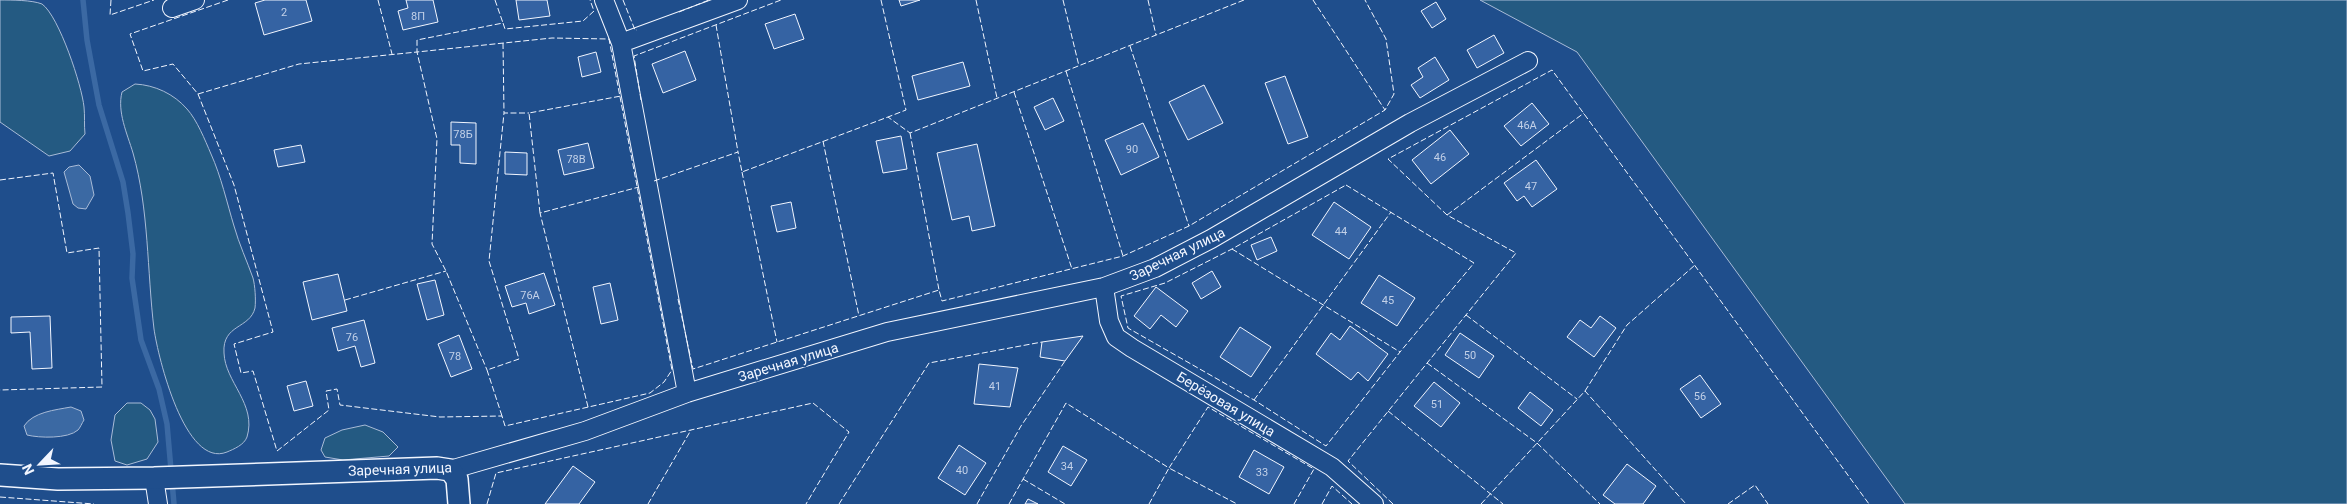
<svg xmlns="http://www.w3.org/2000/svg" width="2347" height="504" font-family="Roboto,sans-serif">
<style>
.green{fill:#245a82;stroke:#a8bbd7}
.water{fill:#3b69a3;stroke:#a8bbd7}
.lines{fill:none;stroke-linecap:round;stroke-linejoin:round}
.stream{stroke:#3b69a3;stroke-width:5.5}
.building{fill:#3563a3;stroke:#f2f6ff}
.minor-casing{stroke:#f2f6ff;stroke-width:20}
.tertiary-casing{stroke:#f2f6ff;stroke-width:24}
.minor{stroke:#1f4e8c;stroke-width:18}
.tertiary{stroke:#1f4e8c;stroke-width:21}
.fence{stroke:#f2f6ff;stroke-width:1;stroke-dasharray:6 2.5;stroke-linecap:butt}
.labels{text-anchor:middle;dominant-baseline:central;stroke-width:4;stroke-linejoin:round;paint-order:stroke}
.number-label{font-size:11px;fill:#c3d1e8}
.street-label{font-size:14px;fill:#f2f6ff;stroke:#1f4e8c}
</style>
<rect width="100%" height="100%" fill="#1f4e8c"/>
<path class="green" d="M0 0C12 0 32 0 42 4 59 16 82 86 84 107 85 116 84 125 85 134L70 151 49 156 0 122Z
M1480 0H2347V504H1905L1577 52Z
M135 84C155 85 174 94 187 109 197 120 205 140 211 154 221 176 227 203 234 226 239 244 247 261 253 278 255 285 256 300 255 308 250 329 222 324 224 353 225 382 257 404 247 437 244 445 234 449 227 452 185 469 158 357 154 329 147 271 149 209 133 153 127 133 117 112 122 92Z
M127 403H141L150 410 155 419 158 442 147 459 127 465 115 461 111 440 115 415Z
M365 425 383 432 398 447 389 456 343 460 325 457 321 450 325 438 342 430Z"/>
<path class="water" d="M79 165 90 176 94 195 86 209 78 208 73 204 64 172 69 167Z
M71 407 81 411 84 420C82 423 80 428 78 430 68 439 39 438 27 435L24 426C33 412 55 410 71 407Z"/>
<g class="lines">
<path class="stream" d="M83 0 87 40 99 105 123 182 128 213 133 254 132 278 141 340 159 389 167 424 174 504"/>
</g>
<path class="building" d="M265 0H306L312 21 264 35 255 3Z
M406 0H433L438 22 403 30 398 11 408 8Z
M516 0H547L550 16 519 20Z
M899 0H920L901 6Z
M1436 2 1446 19 1432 28 1421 11Z
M795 14 804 39 774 49 765 24Z
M1494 35 1504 53 1477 68 1467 50Z
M685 51 696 80 663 93 652 64Z
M596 52 601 72 582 77 578 57Z
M1435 57 1449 80 1420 98 1411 85 1423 77 1418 68Z
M963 62 970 86 918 100 912 76Z
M1285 76 1308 137 1288 144 1265 83Z
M1204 85 1223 123 1188 140 1169 102Z
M1053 98 1064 121 1045 130 1034 107Z
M1532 103 1549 124 1521 146 1504 126Z
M451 122 476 123V164L460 163V145H451Z
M1143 123 1159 157 1121 175 1105 140Z
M1450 130 1469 154 1431 184 1412 160Z
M901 136 907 169 883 173 876 141Z
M588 143 594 168 564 175 558 150Z
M977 144 995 226 972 231 969 216 952 220 937 153Z
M301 145 305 162 278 167 274 150Z
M505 152 527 153V175L505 174Z
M1536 160 1557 189 1532 207 1524 196 1517 201 1504 183Z
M791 202 796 228 777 232 771 206Z
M1334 202 1371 227 1349 259 1312 235Z
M1271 237 1277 251 1257 260 1251 245Z
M1212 271 1221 287 1201 299 1192 283Z
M544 273 555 305 529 314 526 303 512 307 505 286Z
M338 274 347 311 312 320 303 282Z
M1379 275 1415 298 1397 326 1361 303Z
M435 280 444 315 427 320 417 284Z
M610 283 618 320 601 324 593 287Z
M1156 287 1188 311 1176 327 1161 315 1150 329 1134 316Z
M50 316 52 368 32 369 30 332 11 333V317Z
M1600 316 1616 328 1594 357 1567 337 1580 320 1591 328Z
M364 320 375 363 361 367 355 346 338 351 332 328Z
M1350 326 1388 354 1368 381 1358 372 1351 380 1316 354 1331 333 1340 340Z
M1240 327 1271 347 1251 377 1220 357Z
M1460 333 1494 356 1479 378 1445 355Z
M459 335 472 369 451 377 438 344Z
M1083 336 1065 361 1040 357 1042 342Z
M979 364 1018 368 1010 407 974 404Z
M1700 375 1721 404 1701 418 1680 389Z
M306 381 313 406 294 411 287 386Z
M1434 382 1460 403 1441 427 1414 406Z
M1530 392 1553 410 1541 426 1518 408Z
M959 445 986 463 965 495 938 478Z
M1063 446 1087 460 1071 486 1048 472Z
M1254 450 1284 467 1269 494 1239 477Z
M1627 464 1656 486 1643 504H1615L1603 495Z
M573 466 595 482 579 504H545Z
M1028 499 1038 504H1025Z"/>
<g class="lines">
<g class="minor-casing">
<path id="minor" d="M604 0 621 43 687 393
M172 8 195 0
M621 43 738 0
M1104 287 1109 321 1116 337 1132 348 1332 467 1374 504
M450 470 585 431 687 393 887 332 1104 287 1155 268 1211 239 1410 123 1528 61
M154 478 158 504"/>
</g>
<g class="tertiary-casing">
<path id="tertiary" d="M0 475 58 479 154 478 437 468 450 470 457 479 459 504"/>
</g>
<use href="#minor" class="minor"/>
<use href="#tertiary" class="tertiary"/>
<path class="fence" d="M111 0 110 15 154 0
M228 0 130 34 143 71 173 64 198 94 234 185 273 332 234 344 241 373 253 371 277 451 329 410 326 391 337 389 340 405 440 417 502 416 505 426 650 393 664 382 672 370 609 39 552 38 417 52V40L503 23 505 29 583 21 594 11 590 0
M378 0 392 54
M495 0 503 23
M623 0 635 30H637
M881 0 906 110 888 117
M976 0 997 98
M1063 0 1079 66
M1148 0 1156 35
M1313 0 1385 110
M679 12 709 0
M716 25 738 152
M503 43 504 113H529
M1130 46 1189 226
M1066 71 1123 256
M1014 92 1072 269
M198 94 299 64 417 52 437 139 432 244 446 271 487 370
M641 100 634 56 781 0
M910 133 939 290
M823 141 859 316
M742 172 777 342
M0 180 53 173 67 253 99 248 102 387 0 390
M654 181 738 152 742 172 888 117 910 133 1244 0
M1346 185 1474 263 1400 352 1326 446 1254 400 1128 328 1121 296 1165 283 1232 249Z
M540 213 529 113 621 96
M1447 215 1584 113
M1232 249 1400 352
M678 299 693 369 939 290 942 301 1123 256 1189 226 1385 110 1394 94 1386 39 1365 0
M345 300 446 271
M1466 315 1577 399
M1427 363 1537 443 1600 504
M1585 391 1627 325 1695 265
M1254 400 1391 212
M588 407 540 213 639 187
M1388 411 1503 504
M502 416 487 370 519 359 489 261 504 113
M1023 479 1065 504
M0 497 94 504
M487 504 496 473 813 403 849 432 806 504
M648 504 691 430
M839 504 929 363 1042 342
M977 504 1021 426 1065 361
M1009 504 1066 403 1169 468 1208 407 1314 469 1294 504
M1149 504 1169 468 1237 504
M1322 504 1332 486 1352 504
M1393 504 1348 461 1516 253 1447 215 1388 159 1552 70 1869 504
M1481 504 1585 391 1686 504
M1728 504 1755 485 1768 504"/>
</g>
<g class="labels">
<g class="number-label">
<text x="284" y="12">2</text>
<text x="418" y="16">8П</text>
<text x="1527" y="125">46А</text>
<text x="463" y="134">78Б</text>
<text x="1132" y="149">90</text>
<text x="1440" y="157">46</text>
<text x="576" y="159">78В</text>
<text x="1531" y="186">47</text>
<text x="1341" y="231">44</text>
<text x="530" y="295">76А</text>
<text x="1388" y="300">45</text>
<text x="352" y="337">76</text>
<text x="1470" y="355">50</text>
<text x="455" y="356">78</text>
<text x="995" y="386">41</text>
<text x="1700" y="396">56</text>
<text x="1437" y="404">51</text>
<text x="1067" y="466">34</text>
<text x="962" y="470">40</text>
<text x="1262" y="472">33</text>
</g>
<g class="street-label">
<text transform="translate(1177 254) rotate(-26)">Заречная улица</text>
<text transform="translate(788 362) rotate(-17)">Заречная улица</text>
<text transform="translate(1226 404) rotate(31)">Берёзовая улица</text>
<text transform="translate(400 469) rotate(-2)">Заречная улица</text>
</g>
</g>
<g transform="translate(40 464) rotate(245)" stroke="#1f4e8c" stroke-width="4" paint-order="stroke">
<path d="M0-4L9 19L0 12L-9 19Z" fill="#f2f6ff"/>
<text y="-8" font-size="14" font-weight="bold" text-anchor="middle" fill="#f2f6ff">N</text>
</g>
</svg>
